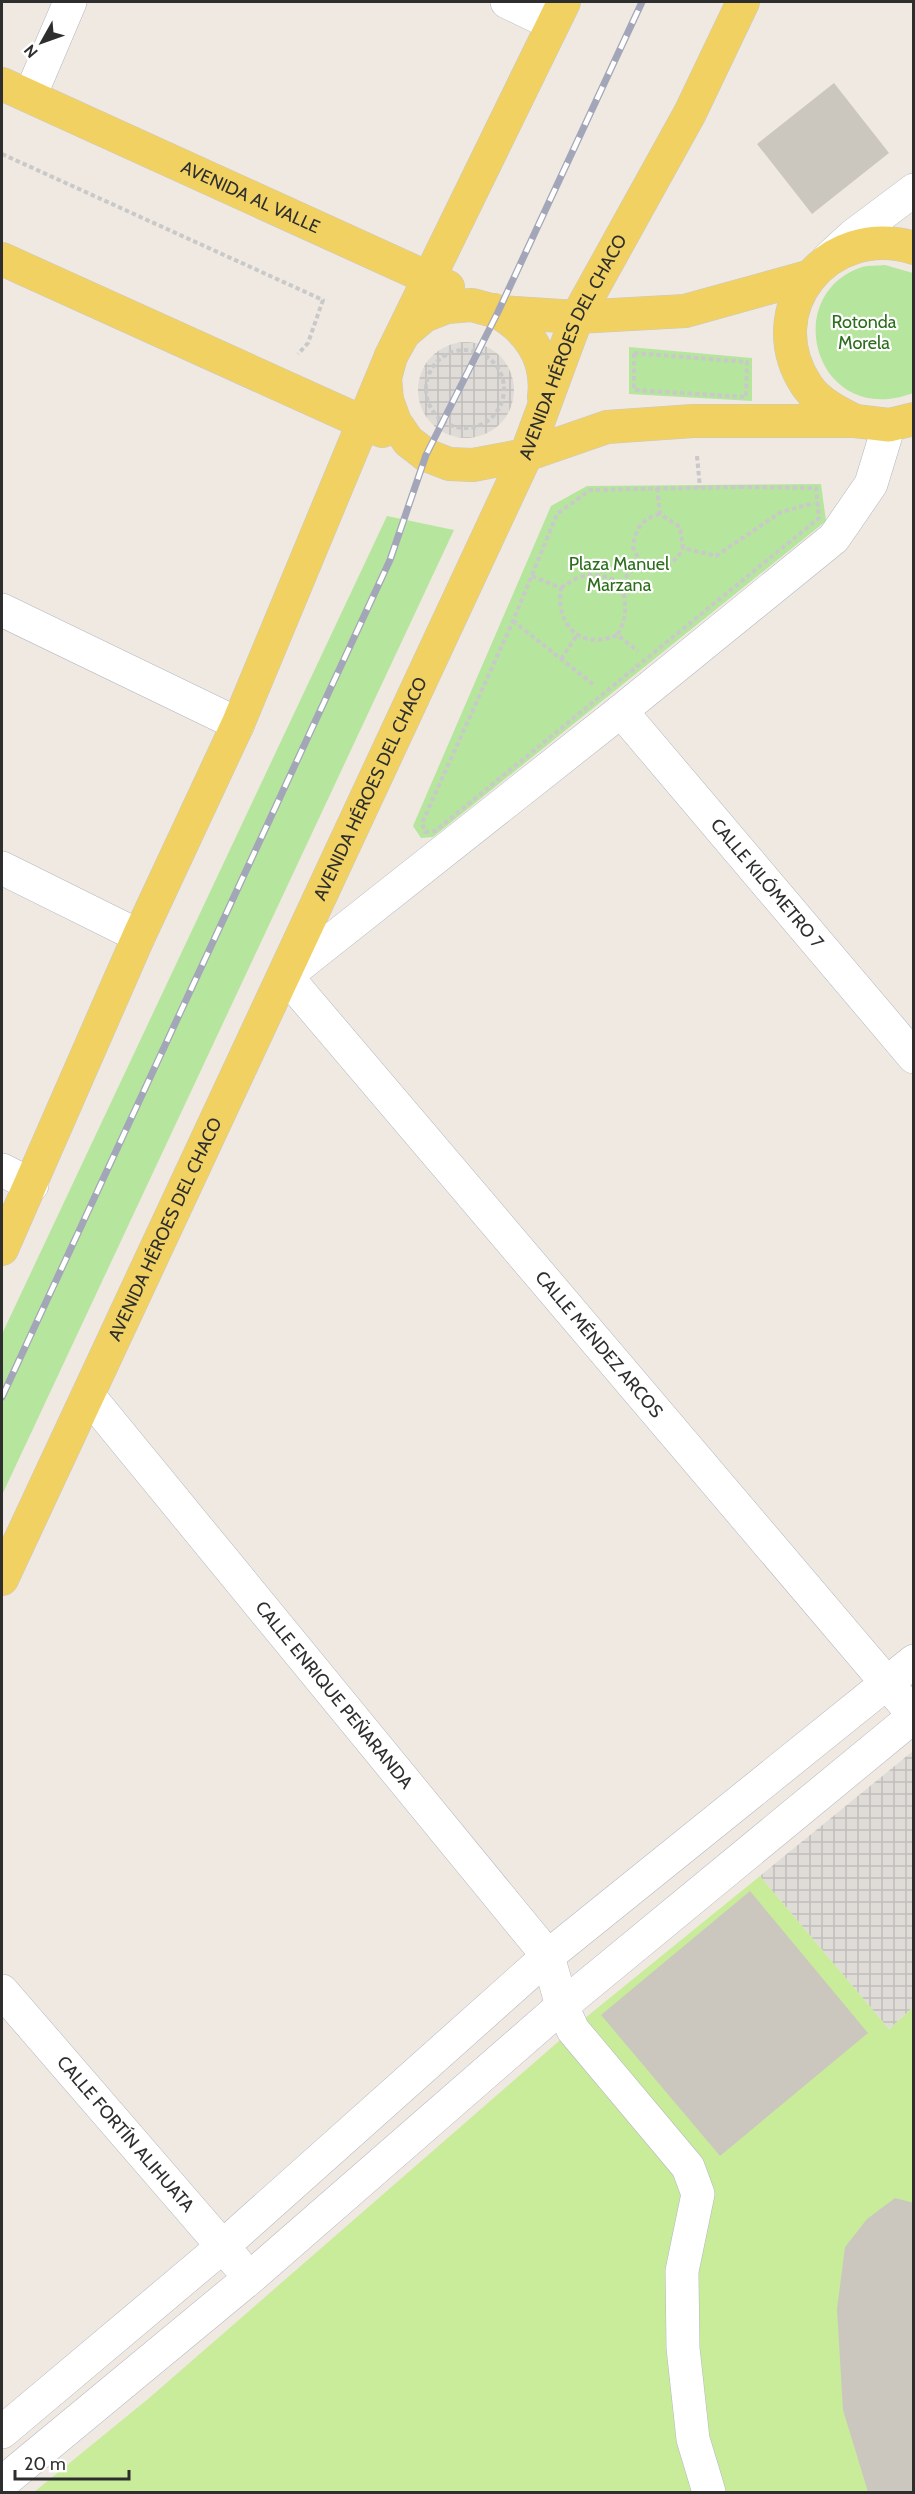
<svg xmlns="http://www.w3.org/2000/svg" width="915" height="2494" font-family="Cabin,sans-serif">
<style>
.park{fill:#b6e59e}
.pitch{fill:#c9ec9a}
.plaza{fill:url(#plaza-grid)}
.building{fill:#cbc7bf}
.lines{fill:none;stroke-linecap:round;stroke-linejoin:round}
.minor-casing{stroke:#b4b7c1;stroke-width:34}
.major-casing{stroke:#c9c9c9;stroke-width:34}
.path{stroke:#c9c9c9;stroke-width:4;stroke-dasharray:4.5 3;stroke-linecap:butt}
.minor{stroke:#fff;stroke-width:33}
.major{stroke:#f2d163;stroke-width:33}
.rail-casing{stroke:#a3a6b8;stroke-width:7}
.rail{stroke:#fff;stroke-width:4.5;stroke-dasharray:14;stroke-linecap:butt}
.labels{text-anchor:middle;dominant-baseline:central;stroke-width:4.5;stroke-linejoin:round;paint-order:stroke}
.street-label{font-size:18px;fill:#2e2e2e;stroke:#fff}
.park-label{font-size:18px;fill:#2c6e1b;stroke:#fff}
</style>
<defs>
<pattern id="plaza-grid" width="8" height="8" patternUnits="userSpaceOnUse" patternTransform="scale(1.5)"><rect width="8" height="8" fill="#dfdcd8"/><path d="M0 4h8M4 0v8" fill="none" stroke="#c0bdba"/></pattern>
</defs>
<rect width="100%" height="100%" fill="#efe9e1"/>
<path class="park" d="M885 265 913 273V393C816 430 778 295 862 267 869 265 878 266 885 265Z
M629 347 752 358V401L629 394Z
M821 484 826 521 433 837 421 838 413 826 551 506 587 486Z
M387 516 454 530 2 1495V1334Z"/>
<path class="pitch" d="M760 1876 889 2029 913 2007V2492H34L148 2399 590 2014Z"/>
<path class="plaza" d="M418 390a48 48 0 1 1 96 0a48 48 0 1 1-96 0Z
M913 1751V2007L889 2029 760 1876Z"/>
<path class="building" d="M834 83 889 153 812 214 757 144Z
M750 1891 868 2033 720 2156 601 2015Z
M895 2198 914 2203V2492H868L843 2410 837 2309 845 2247 867 2219Z"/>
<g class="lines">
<g class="minor-casing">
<g id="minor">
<path d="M507 2 553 24"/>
<path d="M30 96 70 2"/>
<path d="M829 258 854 235 914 190"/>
<path id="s1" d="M889 425 871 484 834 538 621 711 286 976 914 1715"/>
<path d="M2 610 238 724"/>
<path id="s2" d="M621 711 914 1057"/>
<path d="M2 868 139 936"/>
<path d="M2 1170 32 1185"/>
<path id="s3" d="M88 1395 548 1956 562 2006 573 2030 688 2167 698 2194 682 2271 683 2348 693 2439 709 2492"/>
<path id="s4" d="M2 1991 237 2263"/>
<path d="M2 2432 222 2247 548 1956 914 1661"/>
<path d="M2 2483 251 2277 562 2006 914 1716"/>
</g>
</g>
<g class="major-casing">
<g id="major">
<path id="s5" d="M2 84 448 287"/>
<path d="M2 259 382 431"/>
<path d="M808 277 685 311 577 317 498 312 472 305 447 307 424 316 404 333 391 356 385 378 387 400 395 422 408 441 426 455 449 464 473 465 526 455 607 427 693 421H855L889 425 914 419"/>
<path d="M494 310C528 328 549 358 544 397"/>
<path d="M855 421C837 412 819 403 807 386 756 310 828 221 914 248"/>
<path d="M2 1249 139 936 238 724 391 356 564 2"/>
<path id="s6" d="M2 1579 526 455 577 317 690 113 743 2"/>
</g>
</g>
<path class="path" d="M2 154 323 300 308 343 298 354
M426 389a39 39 0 1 1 78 0a39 39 0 1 1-78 0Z
M634 353 747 362 746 397 634 390Z
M697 456 700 488
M740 487 816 488 819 518 435 831 425 832 422 823 513 621 557 514 590 490Z
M657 488 660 514 680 527 683 548 716 556 781 512 814 503
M660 514C642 518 635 530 633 547 643 576 671 573 683 548
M532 576 561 588C555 624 580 651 617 635L638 651
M620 583 640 562
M561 588C582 572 596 571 620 583 627 602 628 617 617 635
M513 621 594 685
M561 659 577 635"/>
<use href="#minor" class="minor"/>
<use href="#major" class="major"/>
<g class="rail-casing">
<path id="rail" d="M2 1397 390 560 426 455 498 312 642 2"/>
</g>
<use href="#rail" class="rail"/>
</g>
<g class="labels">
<g class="street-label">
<text stroke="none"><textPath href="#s5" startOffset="273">AVENIDA AL VALLE</textPath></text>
<text stroke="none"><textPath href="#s6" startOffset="1358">AVENIDA HÉROES DEL CHACO</textPath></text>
<text stroke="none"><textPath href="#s6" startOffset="872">AVENIDA HÉROES DEL CHACO</textPath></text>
<text stroke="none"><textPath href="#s2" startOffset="226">CALLE KILÓMETRO 7</textPath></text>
<text stroke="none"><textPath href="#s6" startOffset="386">AVENIDA HÉROES DEL CHACO</textPath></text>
<text stroke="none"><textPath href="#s1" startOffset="1312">CALLE MÉNDEZ ARCOS</textPath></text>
<text stroke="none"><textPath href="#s3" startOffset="388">CALLE ENRIQUE PEÑARANDA</textPath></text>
<text stroke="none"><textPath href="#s4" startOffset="189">CALLE FORTÍN ALIHUATA</textPath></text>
</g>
<g class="park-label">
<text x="864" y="322">Rotonda<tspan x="864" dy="21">Morela</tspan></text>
<text x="619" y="564">Plaza Manuel<tspan x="619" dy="21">Marzana</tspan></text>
</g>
</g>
<rect width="915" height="2494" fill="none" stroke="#2e2e2e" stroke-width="6"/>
<g transform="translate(42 42) rotate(230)" stroke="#ffffff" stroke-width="4.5" paint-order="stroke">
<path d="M0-4.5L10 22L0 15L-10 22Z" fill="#2e2e2e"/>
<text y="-9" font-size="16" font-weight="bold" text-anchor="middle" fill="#2e2e2e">N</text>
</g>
<path d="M15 2470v9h114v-9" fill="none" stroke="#2e2e2e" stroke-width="3"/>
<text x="24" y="2470" font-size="18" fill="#2e2e2e" stroke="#ffffff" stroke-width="4.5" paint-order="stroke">20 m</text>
</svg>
